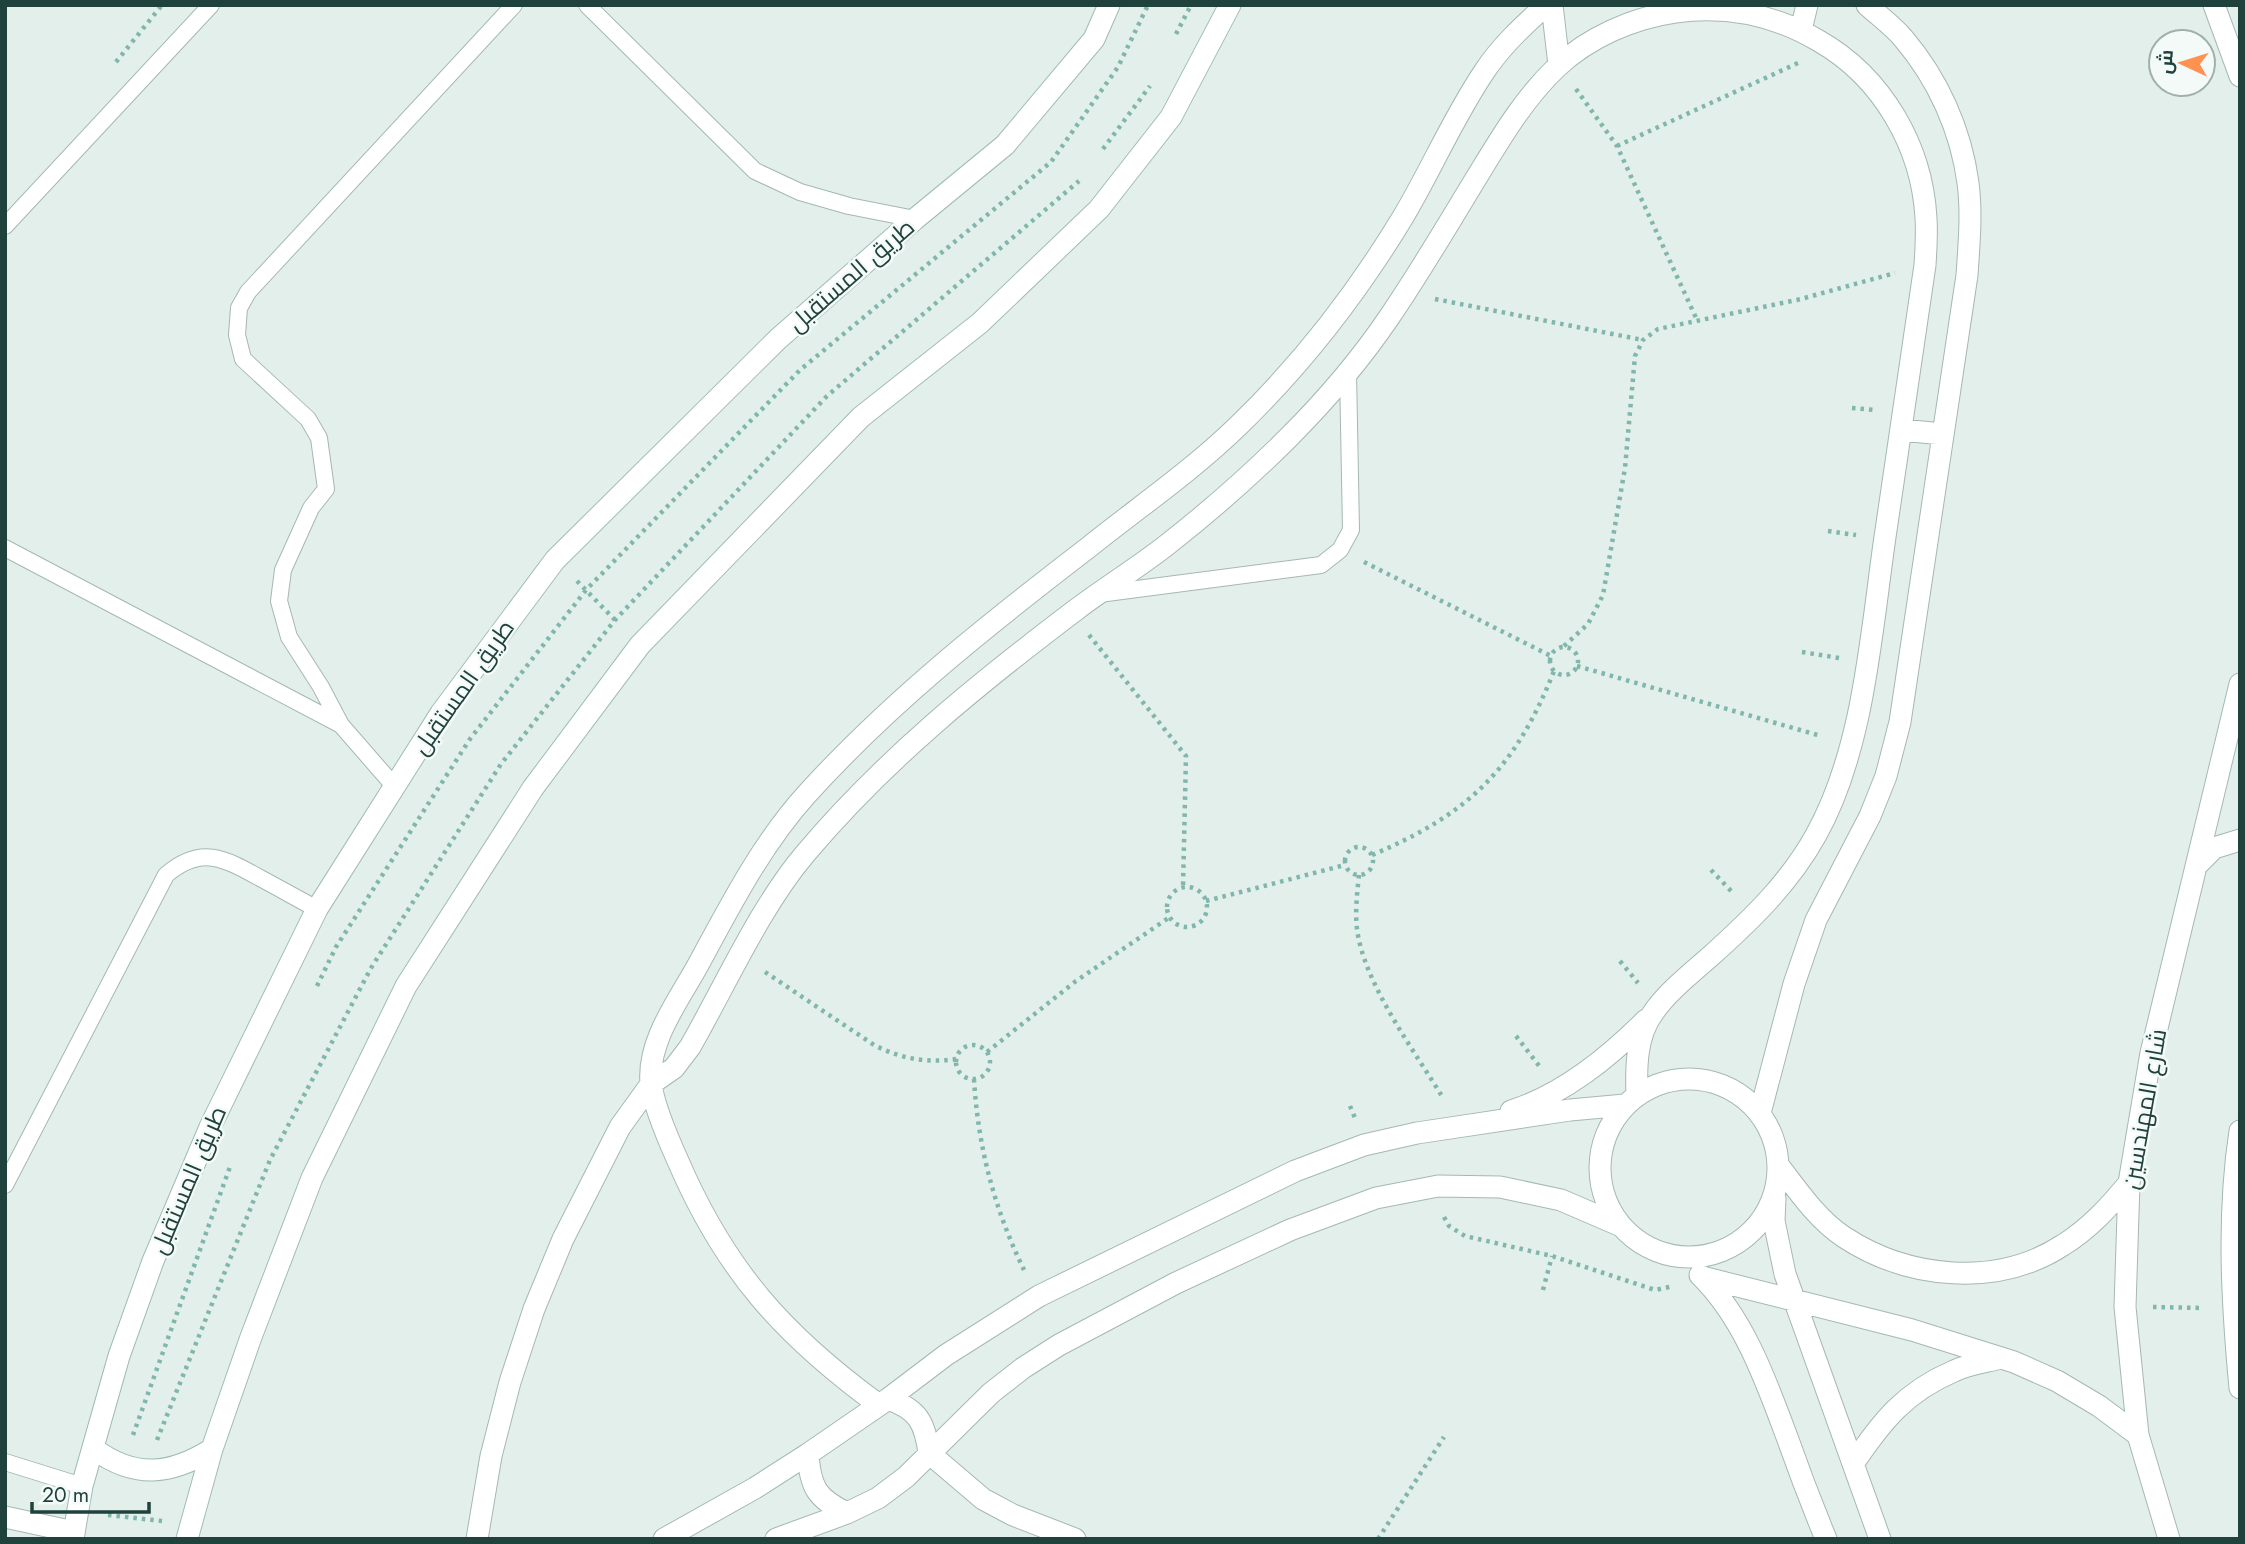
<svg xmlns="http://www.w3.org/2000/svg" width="2245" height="1544" font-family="Jost,Cairo,sans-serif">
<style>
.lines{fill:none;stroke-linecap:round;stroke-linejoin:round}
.service-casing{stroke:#a5b8b3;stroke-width:18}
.minor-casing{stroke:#a5b8b3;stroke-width:23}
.secondary-casing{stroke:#a0bcb5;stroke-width:23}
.path{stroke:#80b6ab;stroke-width:4.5;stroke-dasharray:3.5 5;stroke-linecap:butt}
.service{stroke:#fff;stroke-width:16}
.minor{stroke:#fff;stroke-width:21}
.secondary{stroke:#fff;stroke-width:21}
.labels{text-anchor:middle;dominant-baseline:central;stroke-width:5;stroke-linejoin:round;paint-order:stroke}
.street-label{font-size:24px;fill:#20423d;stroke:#f4faf8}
</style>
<rect width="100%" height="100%" fill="#e3efeb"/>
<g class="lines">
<g class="service-casing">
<path id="service" d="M587 5 755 171 800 192 849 206 915 219
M5 226 211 5
M5 548 341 725
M1099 594 1321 565 1340 550 1351 530 1348 371
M395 787 341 725 321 687 289 637 279 601 283 570 311 508 326 489 319 438 308 419 243 359 237 335 239 308 248 292 514 5
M5 1185 166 875C201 845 224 858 260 878 279 888 298 899 317 909
M5 1462 82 1486"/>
</g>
<g class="minor-casing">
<path id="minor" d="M1552 5 1559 65
M2214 5 2240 76
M1801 30 1807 5
M1902 430 1942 434
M2197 865 2214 848 2240 840
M1600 1168a89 89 0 1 1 178 0a89 89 0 1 1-178 0Z
M1511 1111C1563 1095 1608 1058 1646 1020
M1760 1113 1794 984 1816 920 1870 816 1886 776 1900 722 1967 275C1969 245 1972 213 1968 183 1961 130 1938 79 1903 38 1893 26 1879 16 1867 5
M2240 1131C2227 1216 2232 1303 2240 1388
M1779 1166C1798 1191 1818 1220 1844 1237 1908 1279 1997 1288 2063 1245 2089 1229 2109 1207 2129 1183
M1775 1198 1774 1221 1785 1274 1880 1539
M1700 1275C1744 1318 1766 1381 1787 1437 1799 1471 1812 1505 1826 1539
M1702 1277 1912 1330 2014 1362 2057 1381 2099 1406 2138 1435
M888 1399C918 1409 925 1423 929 1453L983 1499 1013 1515 1075 1539
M879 1405C783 1335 725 1270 678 1161 669 1141 653 1104 651 1083 647 1041 679 1000 698 965 730 906 761 845 806 795 890 702 990 623 1089 547 1139 507 1193 470 1239 425 1303 363 1357 293 1403 217 1431 170 1453 118 1484 72 1501 46 1523 26 1546 5
M808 1454C810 1487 817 1499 847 1513
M1853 1464C1882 1421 1905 1392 1954 1371 1969 1364 1986 1362 2001 1358
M5 1517 74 1532
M477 1539 491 1456 510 1382 534 1309 563 1239 620 1127 651 1084 674 1068 690 1047C725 986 760 907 805 854 884 760 979 683 1077 609 1106 587 1139 567 1168 544 1210 511 1250 476 1288 438 1325 401 1361 359 1390 316 1420 272 1447 226 1475 180 1499 141 1523 99 1557 67 1589 37 1633 18 1675 12 1725 5 1775 15 1819 41 1882 77 1922 146 1926 218 1927 234 1926 250 1925 265 1912 356 1898 446 1885 537 1871 633 1864 749 1816 835 1790 882 1753 918 1713 954 1693 972 1668 991 1653 1013 1636 1036 1636 1068 1637 1095
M664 1539 755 1488 808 1454 888 1399 946 1355 1039 1296 1295 1171 1364 1145 1417 1133 1570 1110 1625 1105
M776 1539 847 1513 878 1498 906 1477 991 1393 1023 1368 1059 1345 1176 1283 1290 1230 1376 1198 1438 1186 1500 1187 1561 1200 1619 1225
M2169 1539 2138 1435 2125 1307 2129 1183 2151 1053 2240 684"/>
</g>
<g class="secondary-casing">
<path id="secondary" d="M94 1449C135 1479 171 1475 212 1449
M73 1539 82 1486 119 1356 153 1261 210 1127 317 909 441 713 555 560 778 339 915 219 1005 145 1094 39 1109 5
M187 1539 212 1449 251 1337 312 1178 406 986 533 788 640 645 861 417 980 323 1099 209 1171 117 1230 5"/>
</g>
<path class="path" d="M1176 34 1191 5
M116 62 162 5
M1576 89 1617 146 1697 320
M1617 146 1798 63
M1103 149 1150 86
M1435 299 1643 340
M1852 408 1875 410
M1828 531 1856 535
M1364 562 1551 656
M577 581 615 620
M1089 635 1186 756 1183 887
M1564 646 1588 624 1603 595 1625 468 1635 356 1643 340 1658 329 1801 299 1895 273
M1550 661a14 14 0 1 1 28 0a14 14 0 1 1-28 0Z
M1802 652 1839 658
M1577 666 1821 736
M1345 861a14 14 0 1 1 28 0a14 14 0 1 1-28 0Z
M1372 855C1469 814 1515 769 1554 671
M1711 870 1733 893
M1359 875C1357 894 1355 911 1357 929 1364 984 1414 1050 1443 1098
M1167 907a20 20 0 1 1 40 0a20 20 0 1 1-40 0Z
M1206 901 1345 865
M1620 961 1638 983
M765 972 874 1045C902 1059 925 1063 956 1059
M317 986 336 947 470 739 586 590 800 370 1051 162 1118 67 1148 5
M1516 1036 1540 1067
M956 1062a17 17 0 1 1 34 0a17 17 0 1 1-34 0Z
M987 1052 1076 981 1170 917
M974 1079C978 1147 994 1208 1024 1270
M1350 1106 1355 1118
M1444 1217 1449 1226 1465 1236 1552 1256 1655 1290 1674 1286
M1543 1290 1552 1256
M2153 1307 2204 1308
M133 1435 231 1164
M157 1440 270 1160 371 968 501 764 615 620 827 396 1079 181
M108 1515 162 1521
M1378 1539 1444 1437"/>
<use href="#service" class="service"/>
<use href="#minor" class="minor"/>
<use href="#secondary" class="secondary"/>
</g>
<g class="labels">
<g class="street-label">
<text transform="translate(851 275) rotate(-41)">طريق المستقبل</text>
<text transform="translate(463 687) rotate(-55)">طريق المستقبل</text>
<text transform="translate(2144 1109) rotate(-80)">شارع المهندسين</text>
<text transform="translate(188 1180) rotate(-67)">طريق المستقبل</text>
</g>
</g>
<rect width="2245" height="1544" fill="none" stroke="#20423d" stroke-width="14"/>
<g transform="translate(2182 63) rotate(274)"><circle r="33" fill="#f4faf8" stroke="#9fb0ad" stroke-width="2"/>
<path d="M0-5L12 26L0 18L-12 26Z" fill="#ff9151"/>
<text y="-10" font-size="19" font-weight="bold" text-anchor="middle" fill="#20423d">ش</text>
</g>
<path d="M32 1502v10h117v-10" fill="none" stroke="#20423d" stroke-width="3.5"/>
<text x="42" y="1502" font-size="21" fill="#20423d" stroke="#f4faf8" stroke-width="5" paint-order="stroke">20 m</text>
</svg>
